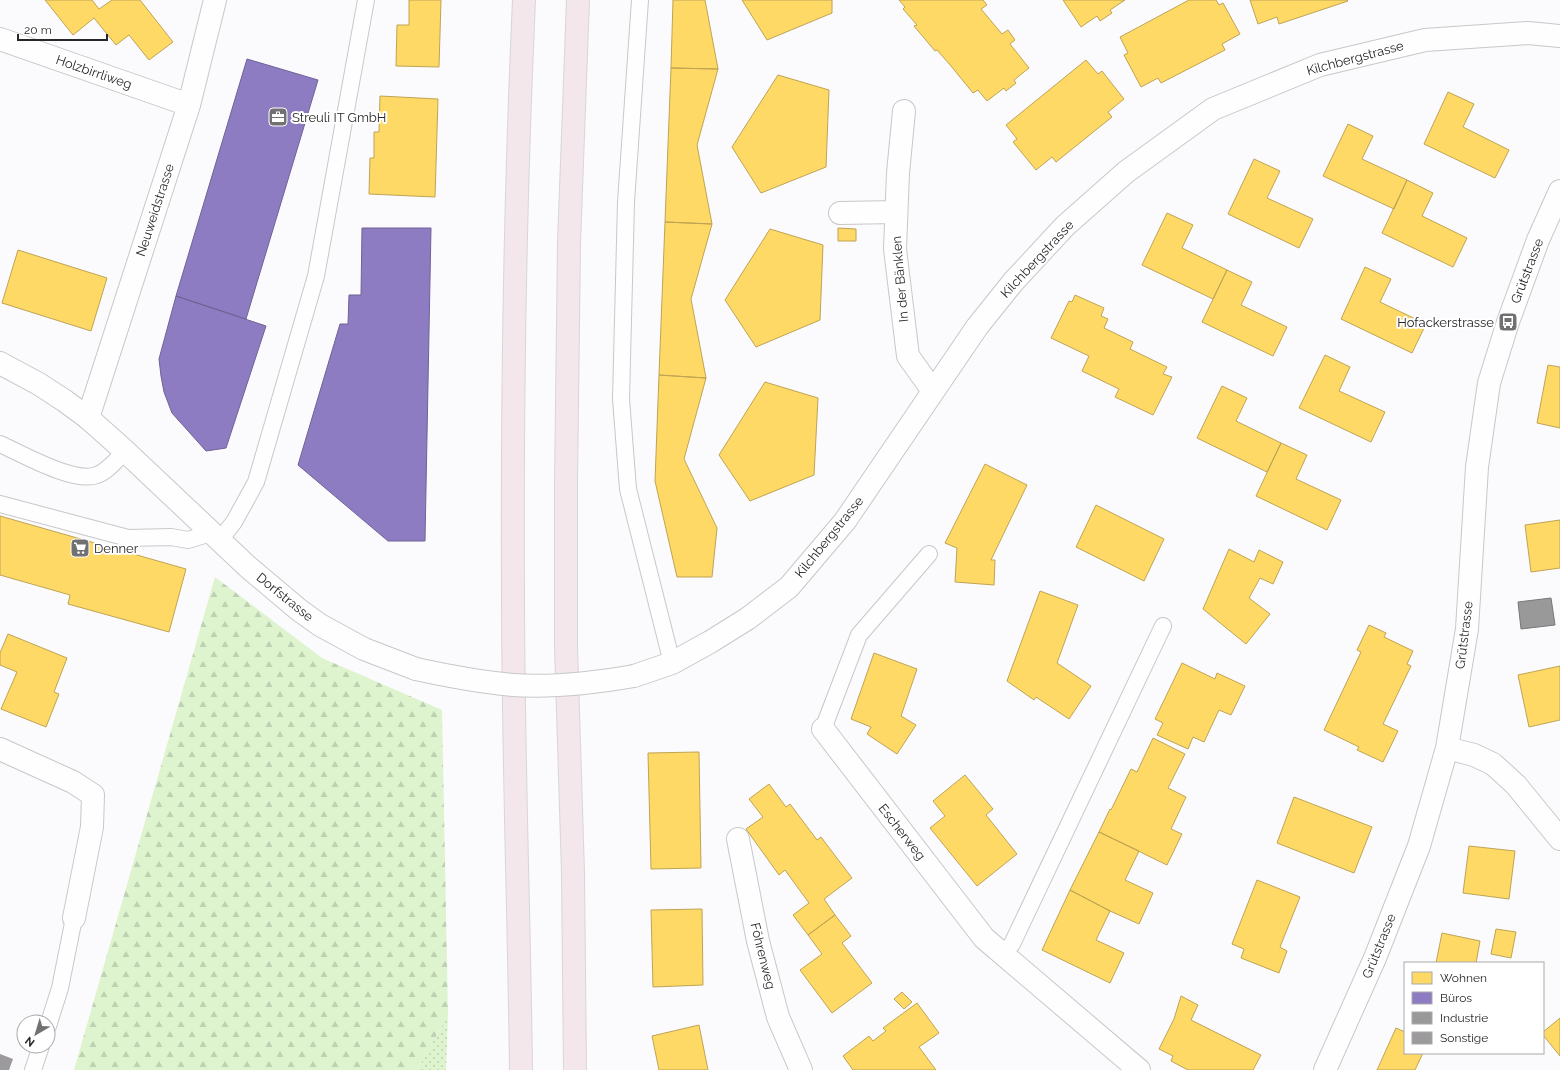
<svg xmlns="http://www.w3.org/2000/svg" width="1560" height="1070" font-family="Raleway,sans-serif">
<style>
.green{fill:url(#green-dots)}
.forest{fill:url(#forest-firs)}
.homes{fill:#ffd966;stroke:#bea454}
.offices{fill:#8e7cc3;stroke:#6f6295}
.industry{fill:#999;stroke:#777}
.building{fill:#9c9a9c}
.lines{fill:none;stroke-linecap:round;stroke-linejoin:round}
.service-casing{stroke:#c8c7c9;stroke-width:18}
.minor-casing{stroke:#c8c7c9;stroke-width:24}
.tertiary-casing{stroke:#c8c7c9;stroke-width:24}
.motorway-casing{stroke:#d6d6d8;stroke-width:24}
.service{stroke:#fefeff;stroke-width:16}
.minor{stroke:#fefeff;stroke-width:22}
.tertiary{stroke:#fefeff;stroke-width:22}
.motorway{stroke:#f3e7eb;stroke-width:22}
.tertiary-bridge-casing{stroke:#c8c7c9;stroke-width:24;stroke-linecap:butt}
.tertiary-bridge{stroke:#fefeff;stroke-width:22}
.labels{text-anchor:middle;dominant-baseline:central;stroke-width:4;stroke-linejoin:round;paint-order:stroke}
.street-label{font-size:13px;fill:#272729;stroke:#fff}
.poi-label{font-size:13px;fill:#272729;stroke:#fff;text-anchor:start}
</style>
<defs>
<pattern id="green-dots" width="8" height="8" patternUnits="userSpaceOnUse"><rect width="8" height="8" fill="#ddf4cf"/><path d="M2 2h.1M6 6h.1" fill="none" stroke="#bed1b2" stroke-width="1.8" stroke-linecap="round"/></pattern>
<pattern id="forest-firs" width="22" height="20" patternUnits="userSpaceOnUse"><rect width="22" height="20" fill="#ddf4cf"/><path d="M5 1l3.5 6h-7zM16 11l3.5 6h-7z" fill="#bed1b2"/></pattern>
</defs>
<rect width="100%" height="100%" fill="#fbfafd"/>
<path class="green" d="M448 1015 446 1070H417Z"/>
<path class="forest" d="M215 577 322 658 442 710 448 1015 417 1070H74Z"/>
<path class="homes" d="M45 0H92L99 9 112 0H140L173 42 149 60 129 35 116 45 94 18 73 35Z
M409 0H441L439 67 396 66 397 25H409Z
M673 0H705L718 69 671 68Z
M742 0H832V13L767 40Z
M899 0H983L987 5 981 9 1002 34 1008 30 1015 40 1010 44 1029 68 1014 80 1016 83 1006 91 1004 88 987 101 978 90 973 93 951 66 937 50 935 51 914 26 917 25 903 9 905 7Z
M1063 0H1125L1110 10 1112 13 1100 21 1097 16 1081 27Z
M1189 0H1216L1219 5 1223 3 1240 34 1222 44 1225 50 1161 83 1158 78 1141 87 1124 55 1128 53 1120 37Z
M1250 0H1347L1348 1 1279 24 1277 17 1258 24Z
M1086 60 1098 74 1102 71 1124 99 1108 112 1112 117 1056 162 1052 157 1036 170 1013 142 1017 139 1006 125Z
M671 68 718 69 697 145 712 224 665 222Z
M778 75 829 90 826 167 761 193 732 147Z
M1448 92 1474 104 1463 127 1509 150 1495 178 1424 144Z
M380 96 438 99 435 197 369 194 370 158H374V132H379Z
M1348 124 1373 136 1362 159 1407 180 1394 209 1323 176Z
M1254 159 1280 171 1267 198 1313 219 1299 248 1228 214Z
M1407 180 1433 193 1422 216 1467 238 1453 267 1382 233Z
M1167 213 1193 225 1182 248 1227 270 1213 299 1142 265Z
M665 222 712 224 691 299 706 378 659 375Z
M838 228 856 229V241H838Z
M770 229 823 245 820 320 756 347 725 300Z
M18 250 107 278 91 331 2 303Z
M1365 267 1391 279 1380 302 1426 324 1412 353 1341 319Z
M1227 270 1252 282 1241 305 1287 327 1273 356 1202 322Z
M1075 295 1104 308 1101 316 1108 319 1104 328 1133 342 1130 349 1167 367 1163 374 1172 377 1153 415 1115 397 1119 389 1082 371 1089 356 1051 338 1069 301 1072 302Z
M1325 355 1350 367 1339 391 1385 412 1371 442 1299 408Z
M1548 365 1560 367V428L1537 423Z
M659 375 706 378 684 459 717 528 712 577H677L655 481Z
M765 382 818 398 814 475 750 501 719 455Z
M1222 386 1247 398 1236 421 1281 443 1267 472 1197 438Z
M1281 443 1307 455 1296 479 1341 500 1327 530 1256 496Z
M985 464 1027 485 991 560H995L994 585 955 582 957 548 945 543Z
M1096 505 1164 539 1144 581 1076 547Z
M0 516 186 569 169 632 68 604 70 595 0 575Z
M1560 520V568L1531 572 1525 525Z
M1229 549 1254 562 1259 550 1283 562 1273 584 1260 578 1249 598 1270 614 1246 644 1203 609Z
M1040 591 1078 605 1057 663 1091 686 1069 719 1036 697 1034 700 1007 681Z
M1369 625 1386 633 1384 637 1413 651 1407 664 1411 666 1383 724 1398 731 1383 762 1357 750 1359 747 1324 730 1361 652 1357 650Z
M8 634 67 658 54 692 59 694 46 727 1 709 17 672 0 665V653Z
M874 653 917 669 901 716 916 725 897 754 867 734 871 727 851 719Z
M1182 663 1215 679 1217 673 1245 686 1231 715 1219 710 1204 742 1193 737 1188 749 1157 735 1163 723 1155 719Z
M1560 666V720L1529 727 1518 675Z
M1153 738 1185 754 1168 788 1186 797 1171 829 1182 834 1167 865 1099 832 1110 809 1111 810 1131 769 1137 772Z
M699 752 701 868 651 869 648 753Z
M965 775 993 809 986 815 1017 854 977 886 930 828 945 816 933 801Z
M769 784 786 807 790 804 817 840 821 837 852 878 824 899 835 915 808 935 793 915 809 903 785 870 779 875 746 829 763 817 749 799Z
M1294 797 1372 827 1354 873 1277 843Z
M1099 832 1139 851 1125 880 1153 893 1139 924 1110 911 1070 890Z
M1469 846 1515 851 1509 899 1463 893Z
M1257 880 1300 897 1280 947 1287 951 1279 973 1241 958 1244 949 1232 944Z
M1070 890 1110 911 1096 940 1124 953 1110 983 1042 950Z
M702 909 703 985 653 987 651 910Z
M835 915 851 936 842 943 872 983 832 1013 800 970 822 954 808 935Z
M1496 929 1516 932 1511 958 1491 954Z
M1442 933 1480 941 1476 963H1436Z
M902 992 912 1002 904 1009 894 999Z
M1181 996 1198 1005 1191 1020 1261 1055 1253 1070H1188L1171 1061 1173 1056 1159 1049 1174 1019Z
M917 1003 939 1033 919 1047 936 1070H853L843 1056 869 1036 873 1041 886 1031 883 1028Z
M1560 1018V1056L1543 1035V1032Z
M699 1025 708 1070H659L652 1036Z
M1396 1028 1405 1032V1053H1423L1415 1070H1377Z"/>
<path class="offices" d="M247 59 318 80 246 319 176 296Z
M362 228H431L425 541H388L298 465 340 324H348L349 295H361Z
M176 296 266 326 226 448 206 451 172 413 164 392 161 376 159 359Z"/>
<path class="industry" d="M1551 598 1555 625 1521 629 1518 602Z"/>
<path class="building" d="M0 1054 13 1059 9 1070H0Z"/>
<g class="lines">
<g class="service-casing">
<path id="service" d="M640 0 626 202 621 399 628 489 672 663
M0 444C22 454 75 484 97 475 108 471 117 459 125 451
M0 504 128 538 171 537 188 540 211 533
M219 541 234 522 256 482 316 276 366 0
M823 729 859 635 929 554
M1003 954 1012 944 1163 626
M48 1026 60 988 74 918
M33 1070 41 1046"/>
</g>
<g class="minor-casing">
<path id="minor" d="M0 39 189 105
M904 111 898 173 895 249 908 356 933 391
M840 213 896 212
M88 418 189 105 215 0
M823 729 984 938 1139 1070
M1447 748 1474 755 1493 764 1516 785 1560 839
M0 749 73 782 93 795 92 827 74 918
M738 839 758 941 778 1017 801 1070
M1325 1070 1375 958 1419 846 1447 748 1467 629 1477 467 1489 383 1508 322 1538 240 1560 191"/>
</g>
<g class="tertiary-casing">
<path id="tertiary" d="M0 363 39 384 65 401 88 418 125 451 248 567 299 610 320 625 364 649 416 669
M634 676 672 663 710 642 747 619 789 587 845 521 977 327 1013 282 1065 226 1126 172 1213 109 1320 65 1425 40 1528 33 1560 36"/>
</g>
<g class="motorway-casing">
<path id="motorway" d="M521 1070C519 910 513 751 513 591 512 394 515 197 524 0
M575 1070 573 873 566 646V484L569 243 578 0"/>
</g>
<use href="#service" class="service"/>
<use href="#minor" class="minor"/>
<use href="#tertiary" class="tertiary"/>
<use href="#motorway" class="motorway"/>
<g class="tertiary-bridge-casing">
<path id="tertiary-bridge" d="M416 669C448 676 480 682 513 685 554 688 594 683 634 676"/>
</g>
<use href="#tertiary-bridge" class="tertiary-bridge"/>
</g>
<defs>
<g id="office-square" transform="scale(1)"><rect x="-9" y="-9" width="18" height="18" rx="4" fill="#717173" stroke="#fff"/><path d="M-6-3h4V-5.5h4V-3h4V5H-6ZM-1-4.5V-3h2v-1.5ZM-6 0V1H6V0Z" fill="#fff"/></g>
<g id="bus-square" transform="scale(1)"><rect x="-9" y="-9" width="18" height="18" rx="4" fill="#717173" stroke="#fff"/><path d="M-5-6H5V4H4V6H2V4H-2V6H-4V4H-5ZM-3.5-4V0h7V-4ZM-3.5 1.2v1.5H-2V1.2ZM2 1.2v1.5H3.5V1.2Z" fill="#fff"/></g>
<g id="supermarket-square" transform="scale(1)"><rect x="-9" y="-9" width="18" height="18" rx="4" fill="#717173" stroke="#fff"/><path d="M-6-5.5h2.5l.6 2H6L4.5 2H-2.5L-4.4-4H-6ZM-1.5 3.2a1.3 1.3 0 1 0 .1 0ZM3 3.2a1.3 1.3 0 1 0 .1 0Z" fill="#fff"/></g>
</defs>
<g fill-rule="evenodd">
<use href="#office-square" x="278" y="117"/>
<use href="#bus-square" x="1508" y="322"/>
<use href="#supermarket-square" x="80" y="548"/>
</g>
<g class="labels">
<g class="street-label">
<text transform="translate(1355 58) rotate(-15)">Kilchbergstrasse</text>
<text transform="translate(94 72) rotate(19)">Holzbirrliweg</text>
<text transform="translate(155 210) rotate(-72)">Neuweidstrasse</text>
<text transform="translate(1037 259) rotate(-47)">Kilchbergstrasse</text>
<text transform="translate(1527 271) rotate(-69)">Grütstrasse</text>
<text transform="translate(900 279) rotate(-95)">In der Bänklen</text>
<text transform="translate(829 537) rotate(-51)">Kilchbergstrasse</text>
<text transform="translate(285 597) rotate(39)">Dorfstrasse</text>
<text transform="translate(1464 635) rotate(-83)">Grütstrasse</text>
<text transform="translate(902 832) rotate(52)">Escherweg</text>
<text transform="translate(1379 946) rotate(-68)">Grütstrasse</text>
<text transform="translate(763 956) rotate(76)">Föhrenweg</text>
</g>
<g class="poi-label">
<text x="292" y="117">Streuli IT GmbH</text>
<text x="1494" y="322" text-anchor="end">Hofackerstrasse</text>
<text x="94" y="548">Denner</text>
</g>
</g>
<rect x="1404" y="962" width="140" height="92" fill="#ffffff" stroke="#a9a9a9"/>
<rect x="1412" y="972" width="20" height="12" fill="#ffd966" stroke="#a9a9a9"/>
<text x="1440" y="982" font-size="12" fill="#272729">Wohnen</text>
<rect x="1412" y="992" width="20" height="12" fill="#8e7cc3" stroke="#a9a9a9"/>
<text x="1440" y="1002" font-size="12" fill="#272729">Büros</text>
<rect x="1412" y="1012" width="20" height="12" fill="#999999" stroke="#a9a9a9"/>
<text x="1440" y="1022" font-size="12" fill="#272729">Industrie</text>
<rect x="1412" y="1032" width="20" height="12" fill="#9c9a9c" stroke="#a9a9a9"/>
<text x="1440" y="1042" font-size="12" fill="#272729">Sonstige</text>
<g transform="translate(36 1034) rotate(218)"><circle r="19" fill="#ffffff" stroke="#a9a9a9"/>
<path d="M0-3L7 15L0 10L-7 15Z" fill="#717173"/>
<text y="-6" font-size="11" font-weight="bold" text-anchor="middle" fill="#272729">N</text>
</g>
<path d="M18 34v6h89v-6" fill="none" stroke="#272729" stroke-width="2"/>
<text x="24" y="34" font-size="12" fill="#272729" stroke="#ffffff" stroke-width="3" paint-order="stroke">20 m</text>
</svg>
